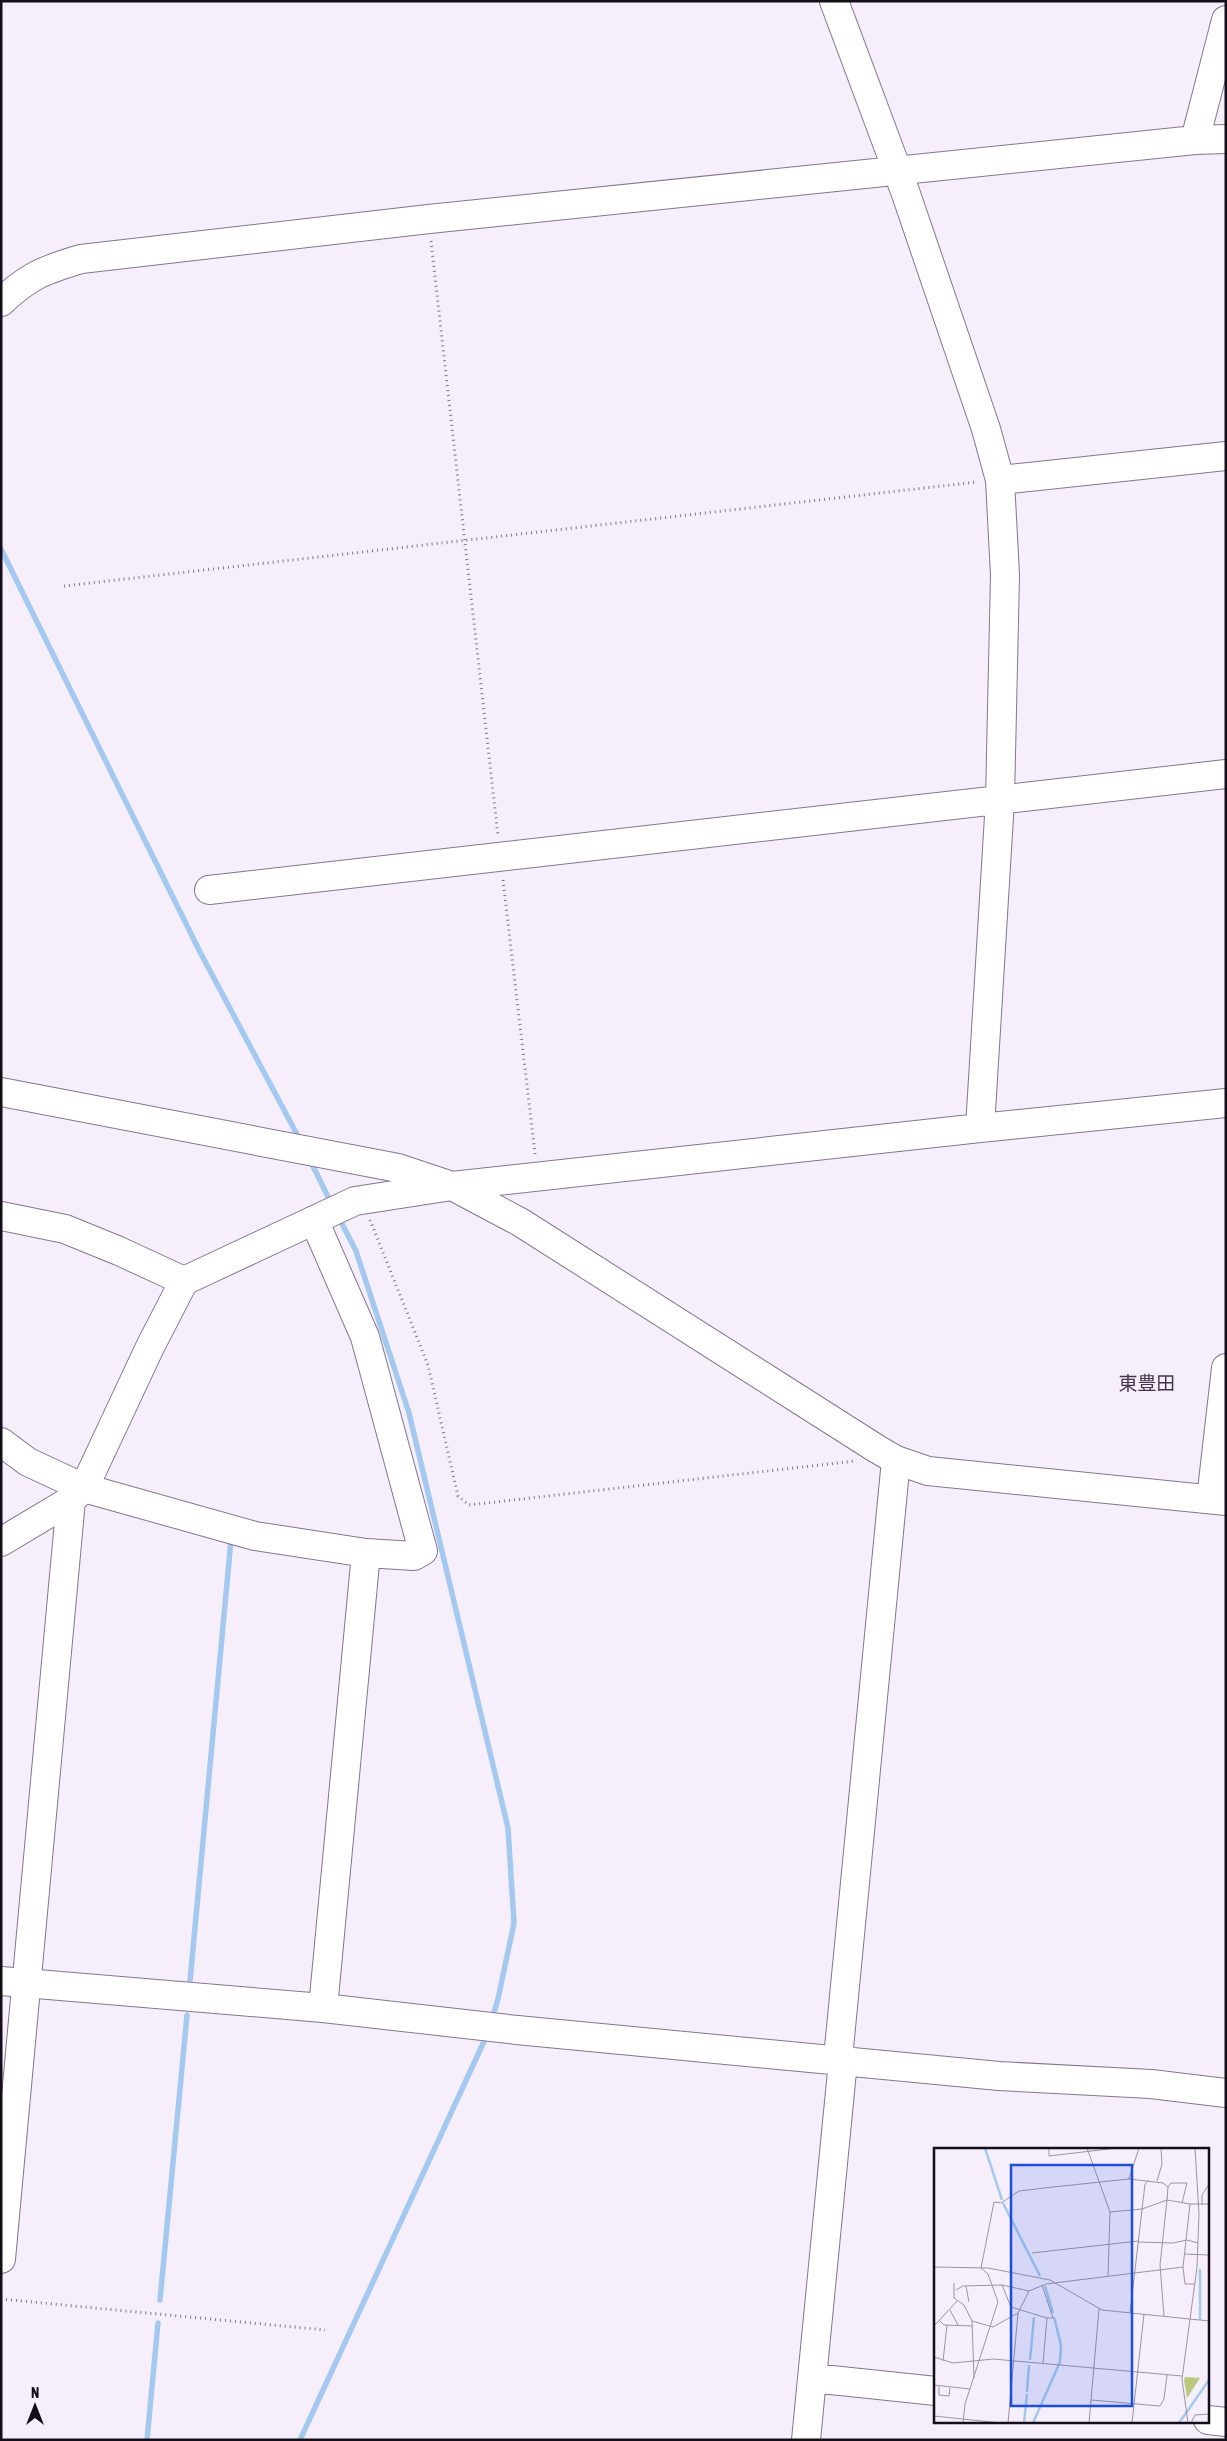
<svg xmlns="http://www.w3.org/2000/svg" width="1227" height="2441" font-family="'Asap Condensed','Noto Sans JP',sans-serif">
<style>
.lines{fill:none;stroke-linecap:round;stroke-linejoin:round}
.stream{stroke:#a4c9f1;stroke-width:5.5}
.minor-casing{stroke:#877492;stroke-width:30}
.path{stroke:#7f7783;stroke-width:3;stroke-dasharray:1 4;stroke-linecap:butt}
.minor{stroke:#fff;stroke-width:28}
.labels{text-anchor:middle;dominant-baseline:central;stroke-width:5;stroke-linejoin:round;paint-order:stroke}
.neighbourhood-label{font-size:19px;fill:#46354f;stroke:#f7eefc}
.inset-river{fill:none;stroke:#a4c9f1;stroke-width:2.5}
.inset-road{fill:none;stroke:#9d94a1;stroke-width:1}
.view{fill:#1d4ed8;fill-opacity:0.15;stroke:#1d4ed8;stroke-width:2.5}
.inset-edge{fill:none;stroke:#150e19;stroke-width:2.5}
</style>
<rect width="100%" height="100%" fill="#f7eefc"/>
<g class="lines">
<path class="stream" d="M1 549 200 952 300 1140
M310 1160 331 1203
M338 1216 356 1251 409 1413 508 1828 514 1923 498 1999 492 2019
M190 1981 231 1540
M160 2300 187 2015
M147 2440 158 2323
M300 2440 487 2035"/>
<g class="minor-casing">
<path id="minor" d="M834 1 906 194 986 429 1000 480 1005 575 1000 800 980 1128
M1195 140 1226 20
M1 302C30 275 44 270 81 259L429 219 1195 140 1226 139
M1000 480 1226 456
M209 890 1226 774
M1 1092 398 1168 452 1186 520 1222 877 1449 896 1460 928 1471 1226 1501
M1 1216 65 1229 119 1251 184 1281
M314 1220 365 1337 423 1551 414 1556 366 1553
M1 1442 28 1462 84 1488 255 1536 366 1553 323 2008
M1211 1499 1226 1368
M1 1542 71 1500
M1 1981 323 2008 517 2030 999 2076 1151 2084 1226 2093
M1 2259 71 1500 84 1488 150 1347 184 1281 355 1201 452 1186 980 1128 1226 1103
M812 2378 936 2391
M1208 2420 1226 2422
M806 2440 843 2061 839 2048 896 1460"/>
</g>
<path class="path" d="M431 241 498 836
M64 586 977 482
M503 880 535 1154
M370 1220 428 1365 458 1496 469 1505 855 1461
M1 2299 325 2330"/>
<use href="#minor" class="minor"/>
</g>
<g class="labels">
<g class="neighbourhood-label">
<text x="1147" y="1383">東豊田</text>
</g>
</g>
<g transform="translate(934 2148)">
<rect width="275" height="275" fill="#f7eefc"/>
<path d="M251 229 266 230 253 250 250 232Z" fill="#b9ca7e"/>
<path class="inset-river" d="M51 0 68 52M69 55 106 128M266 121V172M111 138 119 165M96 212 100 169M93 244 95 217M90 275 93 246M99 275 126 214 127 197 120 169M245 275 275 232"/>
<path class="inset-road" d="M115 0V8L183 0M153 0 176 64 174 128M275 2V19M195 31 205 0M223 33 228 16 227 0M234 39 237 35H253L248 55M256 56H275M268 57V47L275 36M176 64 208 61 233 52 226 117 230 168M204 94 239 95 253 92 264 95M98 105 204 93M251 106 275 107M0 119 54 120 116 132 168 162 275 173M20 135V150L30 157 38 173 40 230M108 137 119 170H113M32 138 35 154M22 142 29 138 68 137M95 143 68 137 77 159 113 170 109 215M16 162 24 177M196 165 211 36 215 32M6 173 10 177 38 178M38 173 59 179 84 165M0 178 23 153M0 209 19 215 59 211 248 228M9 213 13 177M0 237 36 241M5 238V247L15 248 16 240M157 252 226 258 230 251 233 227M0 268 67 275M29 275 31 256 64 154 54 126 47 120 60 54 67 55 85 43 119 39 195 31 229 35 234 39 233 52 256 56 249 119 251 136H261M74 275 84 165 95 143 112 136 249 119M155 275 165 161M198 275 210 166M254 275 248 231 263 119 265 66 261 0M257 275 261 267 275 266"/>
<path class="view" d="M77 17H198V258H77Z"/>
<rect width="275" height="275" class="inset-edge"/>
</g>
<rect width="1227" height="2441" fill="none" stroke="#150e19" stroke-width="5"/>
<g transform="translate(35 2406)" stroke="#f7eefc" stroke-width="4" paint-order="stroke">
<path d="M0-4L9 19L0 12L-9 19Z" fill="#150e19"/>
<text y="-8" font-size="14" font-weight="bold" text-anchor="middle" fill="#150e19">N</text>
</g>
</svg>
